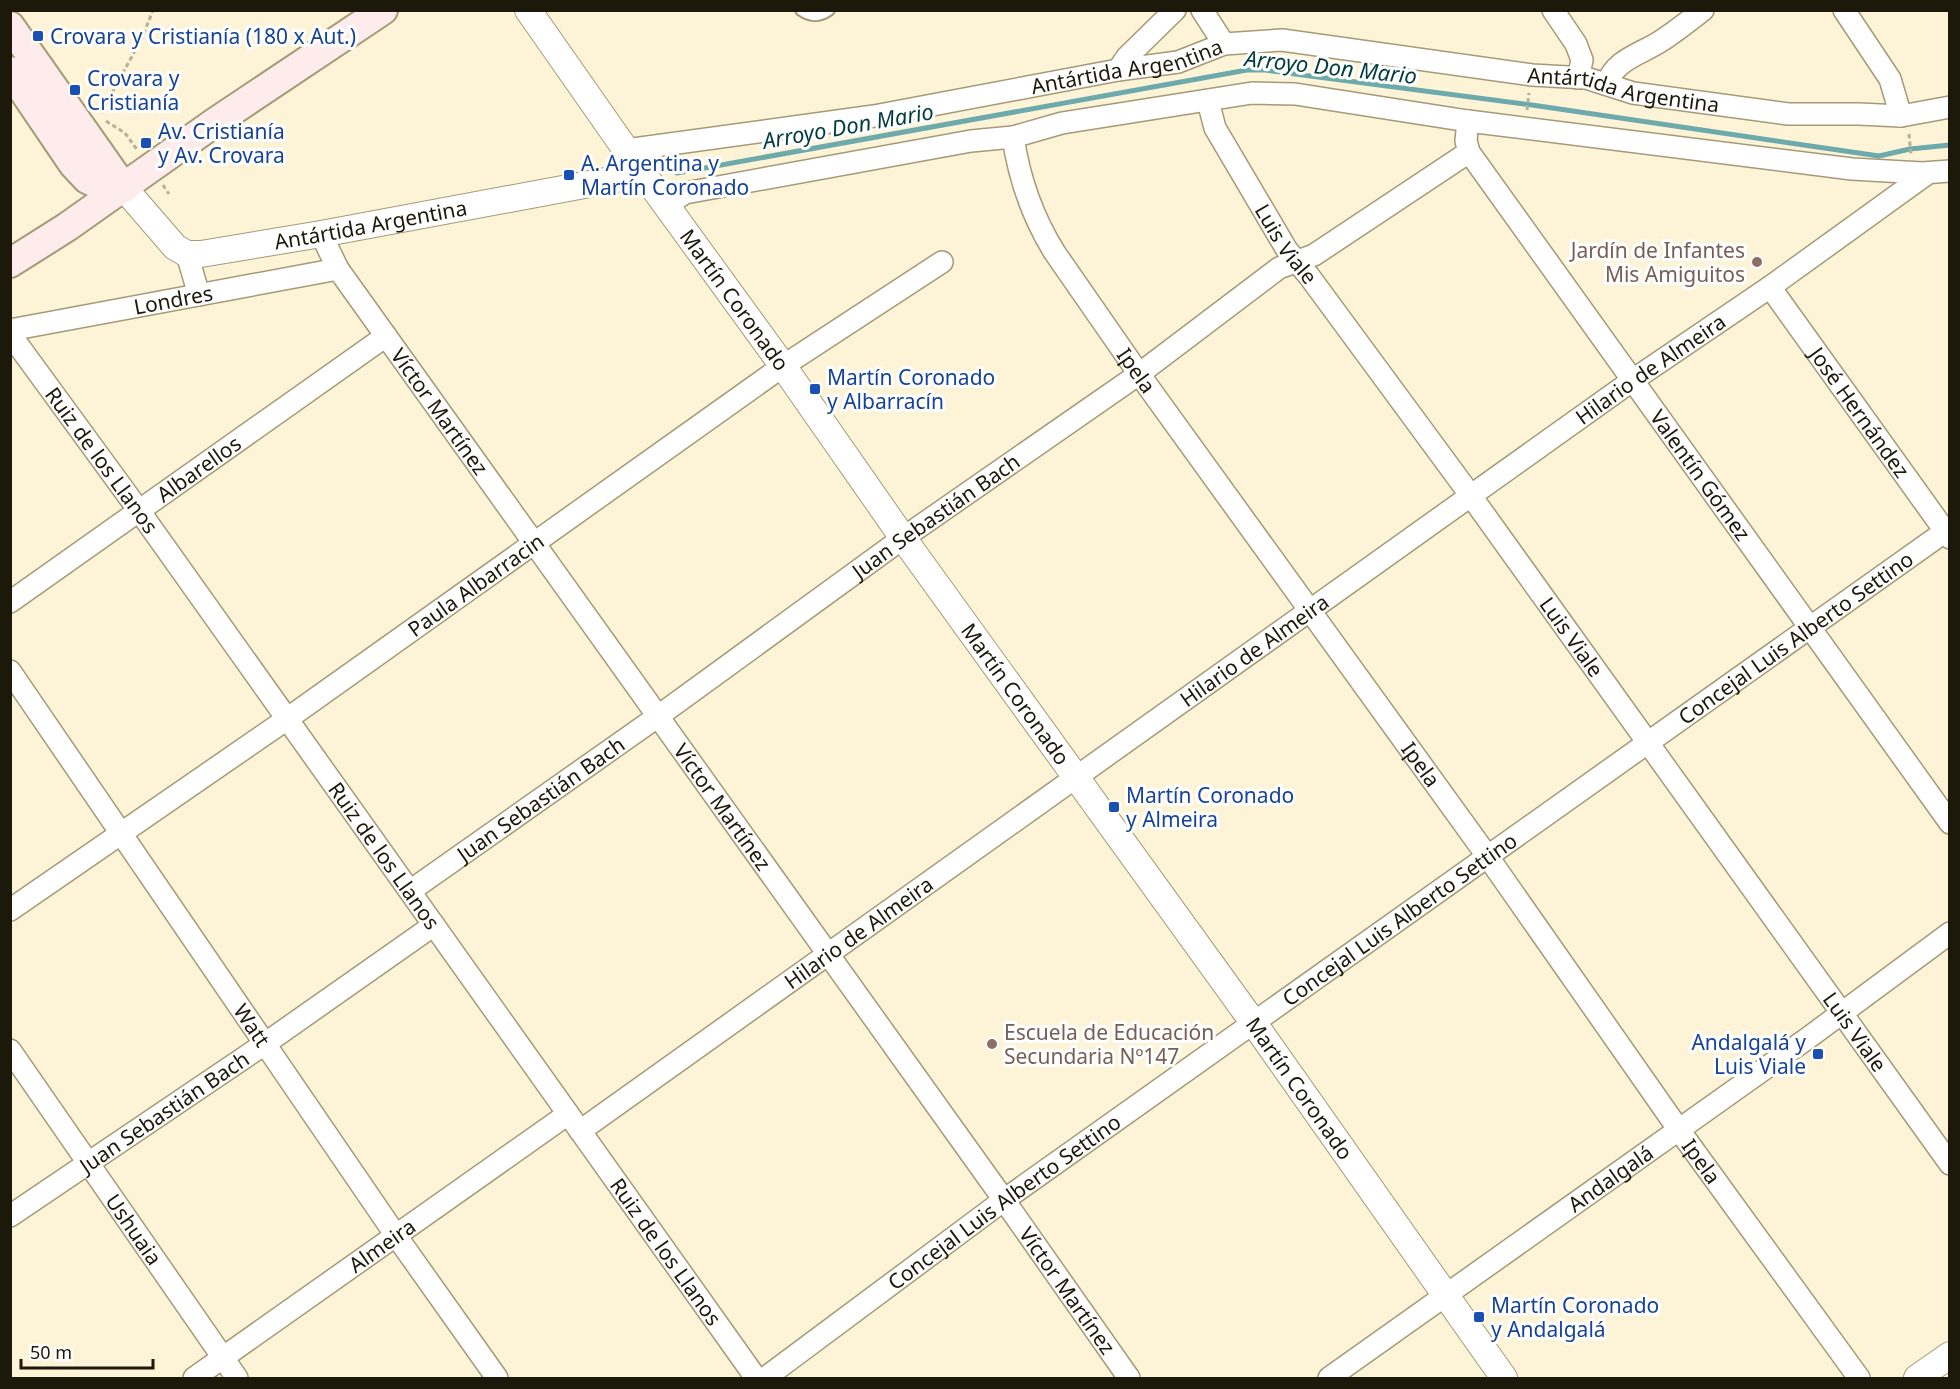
<svg xmlns="http://www.w3.org/2000/svg" width="1960" height="1389" font-family="'Noto Sans',sans-serif">
<style>
.lines{fill:none;stroke-linecap:round;stroke-linejoin:round}
.stream{stroke:#6daaac;stroke-width:5}
.service-casing{stroke:#a59977;stroke-width:14}
.minor-casing{stroke:#a59977;stroke-width:24}
.tertiary-casing{stroke:#a59977;stroke-width:28}
.secondary-casing{stroke:#a59977;stroke-width:32}
.path{stroke:#b8b098;stroke-width:3;stroke-dasharray:4.5 3;stroke-linecap:butt}
.service{stroke:#fff;stroke-width:10}
.minor{stroke:#fff;stroke-width:21}
.tertiary{stroke:#fff;stroke-width:26}
.secondary{stroke:#feecec;stroke-width:28}
.transit-dot{fill:#1a4fb4;stroke:#fff;stroke-width:2}
.education-dot{fill:#8d6e63;stroke:#fff;stroke-width:2}
.labels{text-anchor:middle;dominant-baseline:central;stroke-width:6;stroke-linejoin:round;paint-order:stroke}
.transit-label{font-size:21px;fill:#164399;stroke:#fff;text-anchor:start}
.street-label{font-size:21px;fill:#1c180a;stroke:#fff}
.education-label{font-size:21px;fill:#785e54;stroke:#fff;text-anchor:end}
.water-label{font-size:22px;font-style:italic;fill:#003c3e;stroke:#fff}
</style>
<rect width="100%" height="100%" fill="#fdf3d6"/>
<g class="lines">
<path class="stream" d="M677 173 1247 70H1265L1532 105 1879 156 1910 149 1950 145"/>
<g class="service-casing">
<path id="service" d="M801 10C811 17 819 17 829 10"/>
</g>
<g class="minor-casing">
<g id="minor">
<path d="M1202 10 1224 44"/>
<path d="M1553 10 1576 44 1582 60 1578 78"/>
<path d="M1844 10 1890 79 1901 116"/>
<path d="M1118 70 1127 57 1175 10"/>
<path d="M1607 84C1614 60 1641 54 1661 41 1675 32 1689 21 1703 10"/>
<path id="s1" d="M1208 101 1215 128 1287 250 1309 276 1471 496 1950 1164"/>
<path id="s2" d="M1468 121 1466 141 1469 152 1950 823"/>
<path id="s3" d="M1013 137C1019 177 1033 218 1055 253L1139 374 1488 857 1679 1130 1859 1378"/>
<path id="s4" d="M626 150 874 116 1118 70 1178 62 1224 44 1282 40 1532 75 1586 78 1633 93 1788 114H1859L1901 116 1950 107"/>
<path d="M667 205 685 193 971 141 1013 137 1062 123 1252 93 1295 94 1468 121 1852 169 1922 173 1950 171"/>
<path id="s5" d="M321 234 338 269 1004 1200 1129 1378"/>
<path d="M187 254 199 295"/>
<path id="s6" d="M1770 287 1950 538"/>
<path id="s7" d="M10 330 338 269"/>
<path id="s8" d="M10 334 140 512 756 1378"/>
<path id="s9" d="M10 602 386 336"/>
<path id="s10" d="M10 671 397 1237 497 1378"/>
<path id="s11" d="M410 891 657 717 903 538 1139 374 1279 268 1314 255 1469 152"/>
<path id="s12" d="M10 910 287 719 783 366 942 262"/>
<path id="s13" d="M10 1050 237 1378"/>
<path id="s14" d="M580 1131 1633 380 1770 287 1928 173"/>
<path id="s15" d="M10 1216 266 1043 434 925"/>
<path id="s16" d="M194 1378 568 1114"/>
<path id="s17" d="M765 1378 1004 1200 1950 528"/>
<path id="s18" d="M1329 1378 1808 1038 1950 933"/>
</g>
</g>
<g class="tertiary-casing">
<g id="tertiary">
<path id="s19" d="M528 10 626 150 783 366 903 538 1253 1022 1504 1378"/>
<path id="s20" d="M124 188 175 247 187 254H201L321 234 643 174"/>
<path d="M1917 1378 1950 1355"/>
</g>
</g>
<g class="secondary-casing">
<path id="secondary" d="M10 26 124 188
M10 71 73 164 87 179 102 186 124 188
M10 263 67 227 214 123 383 10"/>
</g>
<path class="path" d="M1527 110 1529 93
M101 113 142 38 153 10
M106 121 125 133 138 151
M1909 134 1911 155
M163 185 169 194"/>
<use href="#service" class="service"/>
<use href="#minor" class="minor"/>
<use href="#tertiary" class="tertiary"/>
<use href="#secondary" class="secondary"/>
</g>
<g class="transit-dot">
<rect x="32" y="30" width="12" height="12" rx="3"/>
<rect x="69" y="84" width="12" height="12" rx="3"/>
<rect x="140" y="137" width="12" height="12" rx="3"/>
<rect x="563" y="169" width="12" height="12" rx="3"/>
<rect x="809" y="383" width="12" height="12" rx="3"/>
<rect x="1108" y="801" width="12" height="12" rx="3"/>
<rect x="1812" y="1048" width="12" height="12" rx="3"/>
<rect x="1473" y="1311" width="12" height="12" rx="3"/>
</g>
<g class="education-dot">
<circle cx="1757" cy="262" r="6"/>
<circle cx="992" cy="1044" r="6"/>
</g>
<g class="labels">
<g class="transit-label">
<text x="50" y="36">Crovara y Cristianía (180 x Aut.)</text>
<text x="87" y="78">Crovara y<tspan x="87" dy="24">Cristianía</tspan></text>
<text x="158" y="131">Av. Cristianía<tspan x="158" dy="24">y Av. Crovara</tspan></text>
<text x="581" y="163">A. Argentina y<tspan x="581" dy="24">Martín Coronado</tspan></text>
<text x="827" y="377">Martín Coronado<tspan x="827" dy="24">y Albarracín</tspan></text>
<text x="1126" y="795">Martín Coronado<tspan x="1126" dy="24">y Almeira</tspan></text>
<text x="1806" y="1042" text-anchor="end">Andalgalá y<tspan x="1806" dy="24">Luis Viale</tspan></text>
<text x="1491" y="1305">Martín Coronado<tspan x="1491" dy="24">y Andalgalá</tspan></text>
</g>
<g class="street-label">
<text stroke="none"><textPath href="#s4" startOffset="508">Antártida Argentina</textPath></text>
<text stroke="none"><textPath href="#s4" startOffset="1012">Antártida Argentina</textPath></text>
<text stroke="none"><textPath href="#s20" startOffset="278">Antártida Argentina</textPath></text>
<text stroke="none"><textPath href="#s1" startOffset="164">Luis Viale</textPath></text>
<text stroke="none"><textPath href="#s7" startOffset="166">Londres</textPath></text>
<text stroke="none"><textPath href="#s19" startOffset="356">Martín Coronado</textPath></text>
<text stroke="none"><textPath href="#s14" startOffset="1314">Hilario de Almeira</textPath></text>
<text stroke="none"><textPath href="#s3" startOffset="267">Ipela</textPath></text>
<text stroke="none"><textPath href="#s5" startOffset="214">Víctor Martínez</textPath></text>
<text stroke="none"><textPath href="#s6" startOffset="154">José Hernández</textPath></text>
<text stroke="none"><textPath href="#s8" startOffset="156">Ruiz de los Llanos</textPath></text>
<text stroke="none"><textPath href="#s9" startOffset="231">Albarellos</textPath></text>
<text stroke="none"><textPath href="#s2" startOffset="429">Valentín Gómez</textPath></text>
<text stroke="none"><textPath href="#s11" startOffset="646">Juan Sebastián Bach</textPath></text>
<text stroke="none"><textPath href="#s12" startOffset="568">Paula Albarracin</textPath></text>
<text stroke="none"><textPath href="#s1" startOffset="650">Luis Viale</textPath></text>
<text stroke="none"><textPath href="#s17" startOffset="1269">Concejal Luis Alberto Settino</textPath></text>
<text stroke="none"><textPath href="#s14" startOffset="828">Hilario de Almeira</textPath></text>
<text stroke="none"><textPath href="#s19" startOffset="840">Martín Coronado</textPath></text>
<text stroke="none"><textPath href="#s3" startOffset="753">Ipela</textPath></text>
<text stroke="none"><textPath href="#s11" startOffset="160">Juan Sebastián Bach</textPath></text>
<text stroke="none"><textPath href="#s5" startOffset="700">Víctor Martínez</textPath></text>
<text stroke="none"><textPath href="#s8" startOffset="642">Ruiz de los Llanos</textPath></text>
<text stroke="none"><textPath href="#s17" startOffset="783">Concejal Luis Alberto Settino</textPath></text>
<text stroke="none"><textPath href="#s14" startOffset="342">Hilario de Almeira</textPath></text>
<text stroke="none"><textPath href="#s10" startOffset="429">Watt</textPath></text>
<text stroke="none"><textPath href="#s1" startOffset="1136">Luis Viale</textPath></text>
<text stroke="none"><textPath href="#s19" startOffset="1326">Martín Coronado</textPath></text>
<text stroke="none"><textPath href="#s15" startOffset="186">Juan Sebastián Bach</textPath></text>
<text stroke="none"><textPath href="#s3" startOffset="1239">Ipela</textPath></text>
<text stroke="none"><textPath href="#s18" startOffset="345">Andalgalá</textPath></text>
<text stroke="none"><textPath href="#s17" startOffset="297">Concejal Luis Alberto Settino</textPath></text>
<text stroke="none"><textPath href="#s13" startOffset="218">Ushuaia</textPath></text>
<text stroke="none"><textPath href="#s16" startOffset="230">Almeira</textPath></text>
<text stroke="none"><textPath href="#s8" startOffset="1128">Ruiz de los Llanos</textPath></text>
<text stroke="none"><textPath href="#s5" startOffset="1294">Víctor Martínez</textPath></text>
</g>
<g class="education-label">
<text x="1745" y="250">Jardín de Infantes<tspan x="1745" dy="24">Mis Amiguitos</tspan></text>
<text x="1004" y="1032" text-anchor="start">Escuela de Educación<tspan x="1004" dy="24">Secundaria Nº147</tspan></text>
</g>
<g class="water-label">
<text transform="translate(1331 66) rotate(6)">Arroyo Don Mario</text>
<text transform="translate(848 125) rotate(-10)">Arroyo Don Mario</text>
</g>
</g>
<rect width="1960" height="1389" fill="none" stroke="#1c180a" stroke-width="24"/>
<path d="M21 1359v9h132v-9" fill="none" stroke="#1c180a" stroke-width="3"/>
<text x="30" y="1359" font-size="18" fill="#1c180a" stroke="#ffffff" stroke-width="4.5" paint-order="stroke">50 m</text>
</svg>
